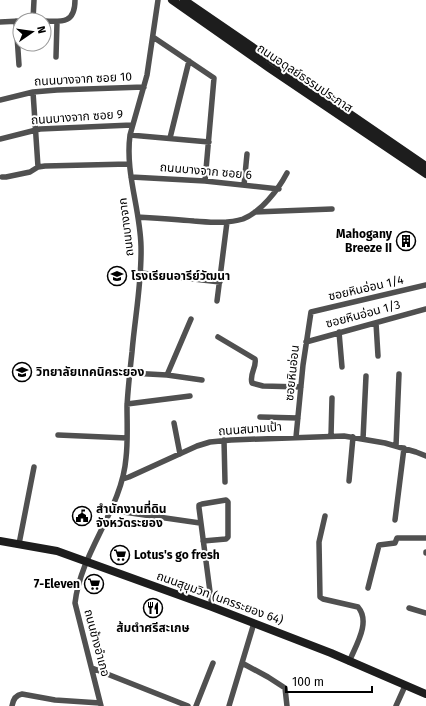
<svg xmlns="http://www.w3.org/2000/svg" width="426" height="706" font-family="'Fira Sans','Noto Sans Thai',sans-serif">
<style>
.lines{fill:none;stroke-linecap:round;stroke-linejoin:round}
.street{stroke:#505050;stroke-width:5.5}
.secondary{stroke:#1d1d1d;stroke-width:8}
.labels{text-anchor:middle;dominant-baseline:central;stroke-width:4;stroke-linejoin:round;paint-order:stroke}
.street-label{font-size:12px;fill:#000;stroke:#fff}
.poi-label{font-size:12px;font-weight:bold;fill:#000;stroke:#fff;text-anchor:start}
</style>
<rect width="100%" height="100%" fill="#fff"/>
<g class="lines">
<path class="street" d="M33 20 34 0
M16 21 19 65
M44 21C63 22 75 23 75 0
M0 22 20 21
M153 37 214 78 205 181
M56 57 57 22
M33 92 38 167
M0 100 33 92 57 90 144 87
M130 135 209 142
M170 138 189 61
M0 139 40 129 132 125
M2 177H6L30 172 38 167 45 166 129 164
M131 177 205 181 279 189
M244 185 247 154
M255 212 332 209
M138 217C156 218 175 219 194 221 210 222 227 224 243 219 261 212 278 190 287 173
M141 273 220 282
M217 301 227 222
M376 323 378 356
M339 332 342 367
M218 337 255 359C257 367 249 374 252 383L263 386 301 387
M306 342 426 309
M130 373 167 375 202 380
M167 375 191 319
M127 404 190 396
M260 417 298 418
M174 423 180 454
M58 435 127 438
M331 436 332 398
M296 437 303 365 311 312 426 285
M363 439 366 376
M224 440 225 482
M396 446 399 374
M123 479 129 477 197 446 210 442 231 440 344 436 385 443 416 452 426 456
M349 481 353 437
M110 510 200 523
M325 516 319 542 320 597 323 599 358 607C371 622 356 645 349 662
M395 520 404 448
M203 541 226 539 228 537V502L226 500 202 504 199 505V508L212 607
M19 544 34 467
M426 553V552
M368 588 379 545 395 543 397 538H426
M409 608 426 613
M242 663 268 677 285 688 287 706
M92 668 188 706
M12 706C13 700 15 695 22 694L55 700 100 703
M101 706 75 603C81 551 122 509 126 458 128 441 127 423 127 406 128 388 130 370 132 352 135 316 142 282 141 246 140 208 125 173 130 135L147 75 158 0
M196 706 213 663
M229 706 254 623
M396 706 405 686"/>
<path class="secondary" d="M172 0 269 68 426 174
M184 0 426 166
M0 541 57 551 212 607 331 653 426 694"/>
</g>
<defs>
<g id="building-ring" transform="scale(1)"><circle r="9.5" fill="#fff" stroke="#000" stroke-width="1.5"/><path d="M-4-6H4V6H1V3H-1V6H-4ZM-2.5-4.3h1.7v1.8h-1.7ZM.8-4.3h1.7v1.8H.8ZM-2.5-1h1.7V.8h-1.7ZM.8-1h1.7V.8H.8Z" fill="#000"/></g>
<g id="school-ring" transform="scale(1)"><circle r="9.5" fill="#fff" stroke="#000" stroke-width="1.5"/><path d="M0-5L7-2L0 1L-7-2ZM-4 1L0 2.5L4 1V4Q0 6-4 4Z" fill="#000"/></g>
<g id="university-ring" transform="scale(1)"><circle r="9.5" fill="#fff" stroke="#000" stroke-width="1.5"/><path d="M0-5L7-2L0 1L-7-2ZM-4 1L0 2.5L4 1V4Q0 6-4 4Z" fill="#000"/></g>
<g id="civic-ring" transform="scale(1)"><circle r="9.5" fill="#fff" stroke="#000" stroke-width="1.5"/><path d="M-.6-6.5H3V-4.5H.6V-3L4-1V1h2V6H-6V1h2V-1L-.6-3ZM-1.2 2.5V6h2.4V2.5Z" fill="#000"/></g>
<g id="supermarket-ring" transform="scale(1)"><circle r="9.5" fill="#fff" stroke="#000" stroke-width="1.5"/><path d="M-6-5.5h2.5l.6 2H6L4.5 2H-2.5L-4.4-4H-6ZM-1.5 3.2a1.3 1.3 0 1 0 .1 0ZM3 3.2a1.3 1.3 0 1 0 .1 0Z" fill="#000"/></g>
<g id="restaurant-ring" transform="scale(1)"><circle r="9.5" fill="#fff" stroke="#000" stroke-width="1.5"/><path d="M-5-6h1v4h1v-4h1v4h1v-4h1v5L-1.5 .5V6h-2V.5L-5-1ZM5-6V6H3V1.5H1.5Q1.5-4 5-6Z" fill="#000"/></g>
</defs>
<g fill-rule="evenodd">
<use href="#building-ring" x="406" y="241"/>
<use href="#school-ring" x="117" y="276"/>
<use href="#university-ring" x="22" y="372"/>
<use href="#civic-ring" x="82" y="516"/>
<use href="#supermarket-ring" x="120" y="555"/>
<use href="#supermarket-ring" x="94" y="584"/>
<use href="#restaurant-ring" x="153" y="608"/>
</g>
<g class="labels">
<g class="street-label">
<text transform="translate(305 78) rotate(34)">ถนนอดุลย์ธรรมประภาส</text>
<text transform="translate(83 79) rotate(-3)">ถนนบางจาก ซอย 10</text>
<text transform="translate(77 117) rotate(-4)">ถนนบางจาก ซอย 9</text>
<text transform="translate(206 171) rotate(5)">ถนนบางจาก ซอย 6</text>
<text transform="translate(126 227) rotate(-97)">ถนนบางจาก</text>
<text transform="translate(366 288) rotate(-13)">ซอยหินอ่อน 1/4</text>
<text transform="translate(363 314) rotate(-15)">ซอยหินอ่อน 1/3</text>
<text transform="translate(292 373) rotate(-84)">ซอยหินอ่อน</text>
<text transform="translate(250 429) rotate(-4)">ถนนสนามเป้า</text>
<text transform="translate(220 598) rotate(20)">ถนนสุขุมวิท (นครระยอง 64)</text>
<text transform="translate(97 643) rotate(75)">ถนนข้างอำเภอ</text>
</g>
<g class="poi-label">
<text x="392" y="234" text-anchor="end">Mahogany<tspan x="392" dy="14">Breeze II</tspan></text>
<text x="131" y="276">โรงเรียนอารีย์วัฒนา</text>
<text x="36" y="372">วิทยาลัยเทคนิคระยอง</text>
<text x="96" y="509">สำนักงานที่ดิน<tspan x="96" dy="14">จังหวัดระยอง</tspan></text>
<text x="134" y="555">Lotus's go fresh</text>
<text x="80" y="584" text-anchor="end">7-Eleven</text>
<text x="153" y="628" text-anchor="middle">ส้มตำศรีสะเกษ</text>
</g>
</g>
<g transform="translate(32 32) rotate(77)"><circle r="19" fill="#ffffff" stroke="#999999"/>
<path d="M0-3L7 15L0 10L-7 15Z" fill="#000000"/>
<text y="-6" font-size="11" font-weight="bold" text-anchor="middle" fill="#000000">N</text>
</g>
<path d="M286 686v6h86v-6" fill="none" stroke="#000000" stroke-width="2"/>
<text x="292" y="686" font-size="12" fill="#000000" stroke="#ffffff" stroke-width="3" paint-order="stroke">100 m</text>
</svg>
